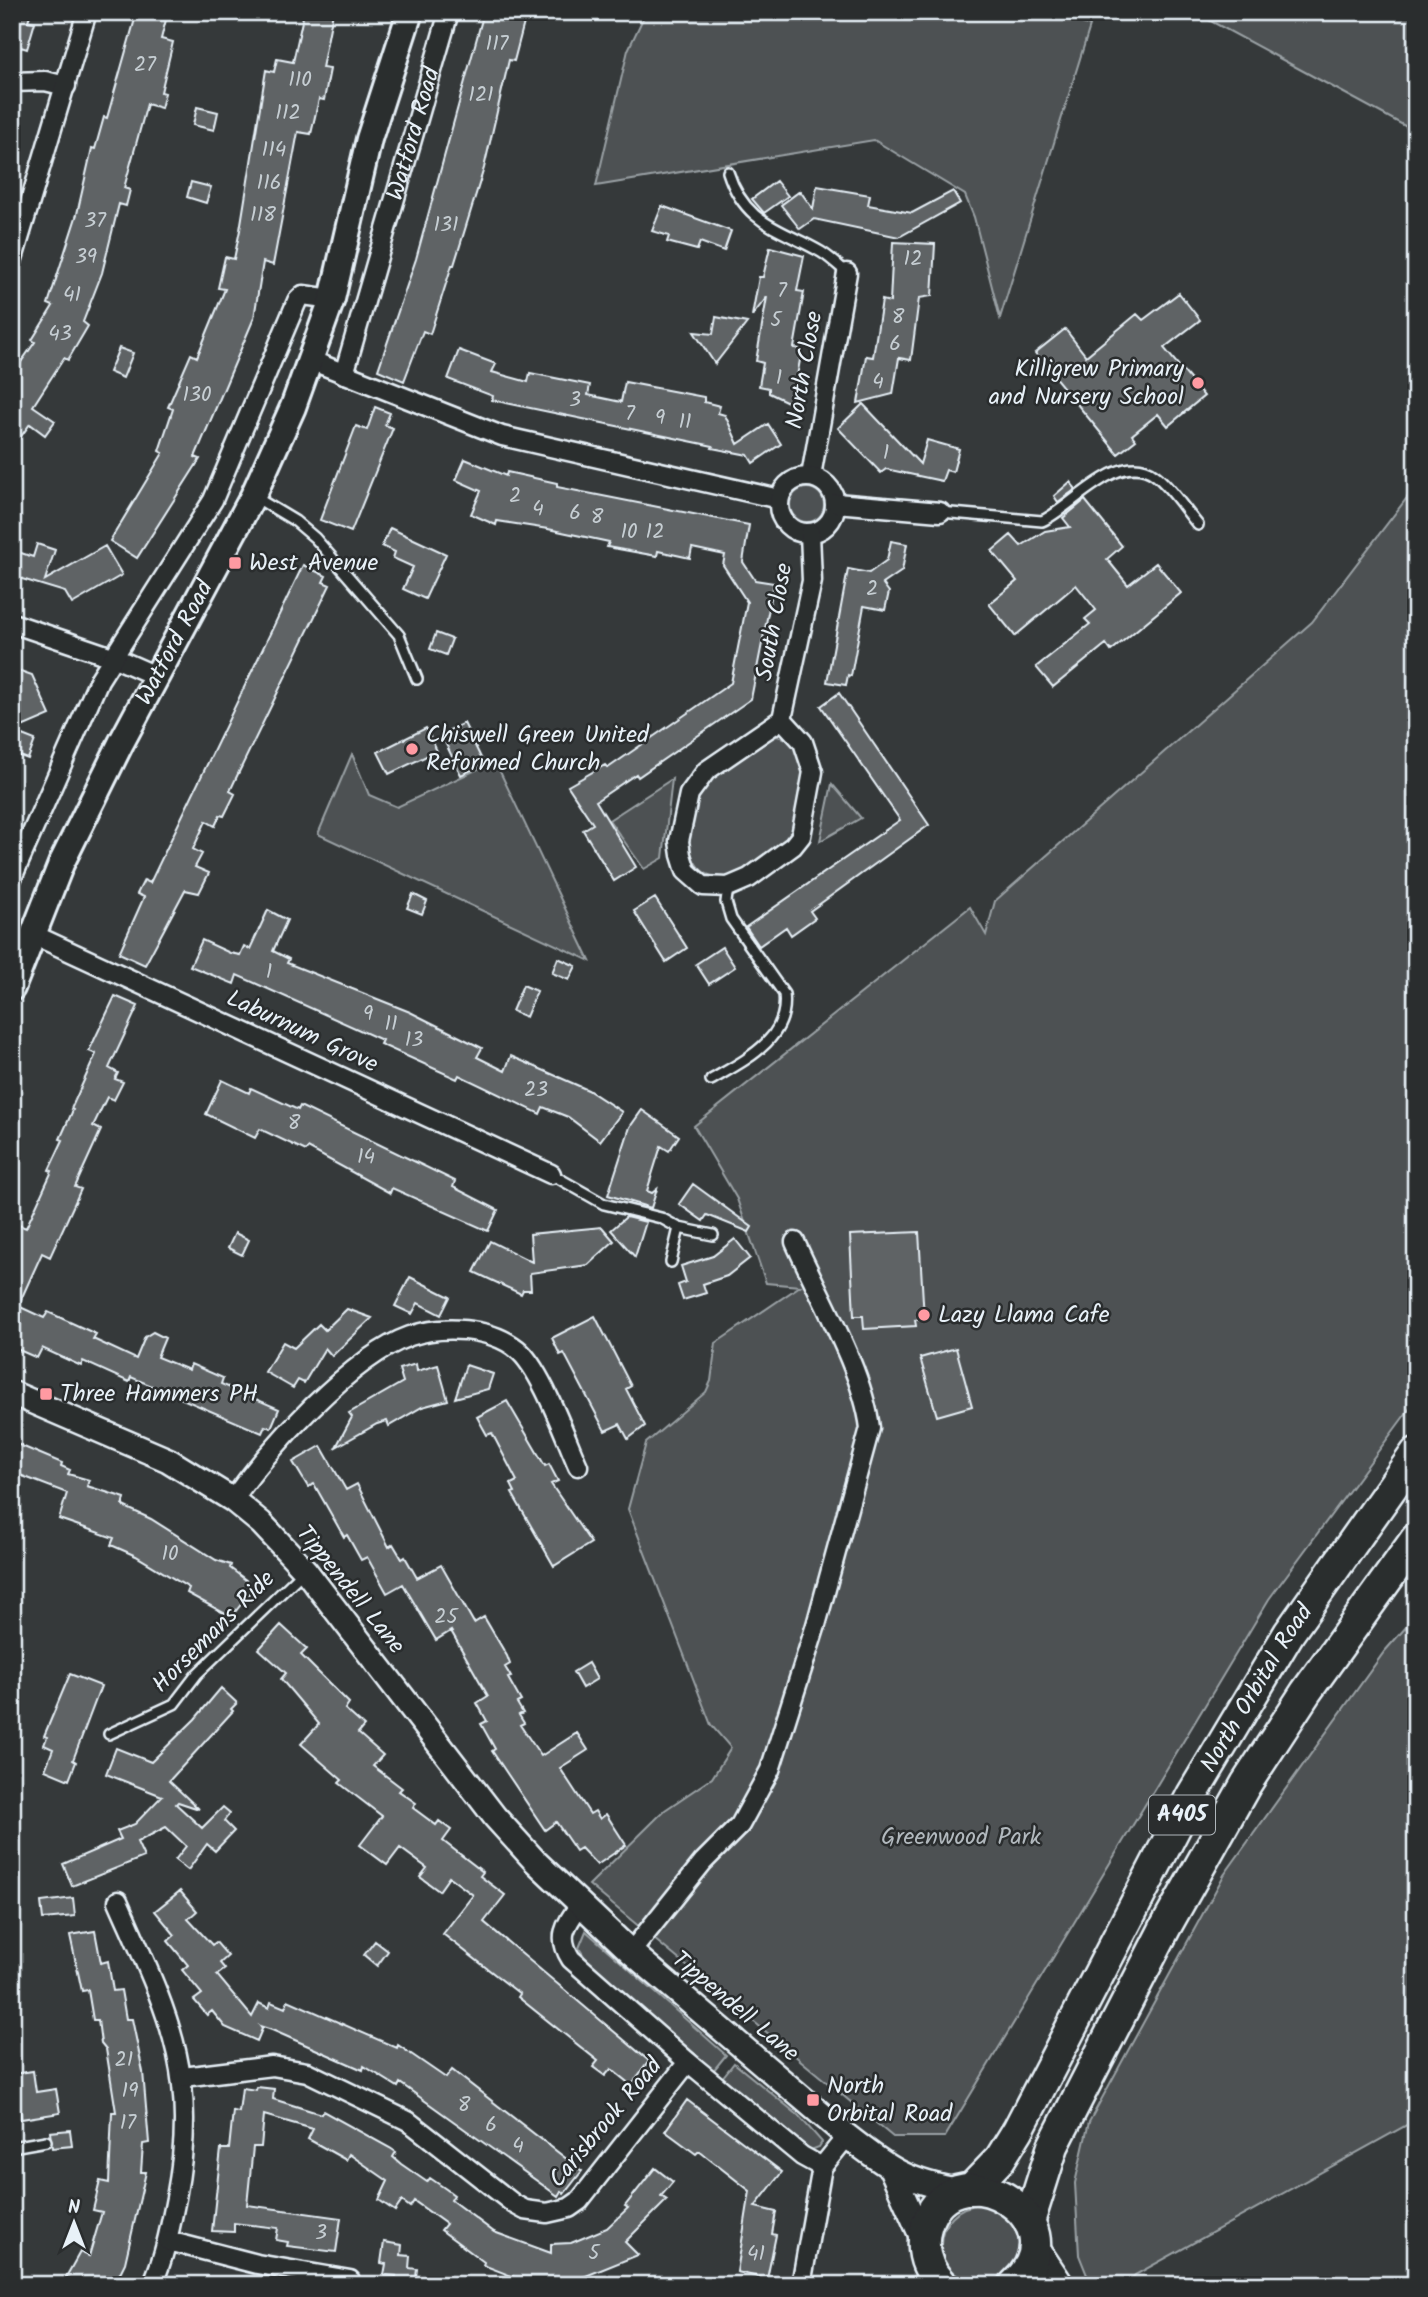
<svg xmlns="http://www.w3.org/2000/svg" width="1428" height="2297" font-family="Kalam,sans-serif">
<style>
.green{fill:#4d5152;stroke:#9aa1a5;stroke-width:2}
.building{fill:#5f6365;stroke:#e8f1f8;stroke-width:2}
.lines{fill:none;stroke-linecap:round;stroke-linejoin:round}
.service-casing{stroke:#e8f1f8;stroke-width:14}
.minor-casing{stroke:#e8f1f8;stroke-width:23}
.tertiary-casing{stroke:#e8f1f8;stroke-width:28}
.secondary-casing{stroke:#e8f1f8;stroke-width:30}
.trunk-casing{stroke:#e8f1f8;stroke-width:35}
.service{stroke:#2a2d2e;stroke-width:9}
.minor{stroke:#2a2d2e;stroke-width:18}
.tertiary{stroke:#2a2d2e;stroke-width:23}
.secondary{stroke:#2a2d2e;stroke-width:24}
.trunk{stroke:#2a2d2e;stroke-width:30}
.poi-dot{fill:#ff9aa2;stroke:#2a2d2e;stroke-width:2.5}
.labels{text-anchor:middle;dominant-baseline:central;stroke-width:5;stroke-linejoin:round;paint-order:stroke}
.number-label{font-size:21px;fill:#c6ced3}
.shield{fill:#2a2d2e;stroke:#afb6bb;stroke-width:2}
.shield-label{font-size:23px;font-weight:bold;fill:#e8f1f8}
.street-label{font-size:24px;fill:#e8f1f8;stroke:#2a2d2e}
.poi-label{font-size:24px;fill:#e8f1f8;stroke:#2a2d2e;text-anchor:start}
.park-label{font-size:24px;fill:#b2b9be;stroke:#2a2d2e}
</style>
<rect width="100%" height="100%" fill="#35393a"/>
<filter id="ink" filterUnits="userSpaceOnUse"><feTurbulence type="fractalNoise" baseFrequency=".0143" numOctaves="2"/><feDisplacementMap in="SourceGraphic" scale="14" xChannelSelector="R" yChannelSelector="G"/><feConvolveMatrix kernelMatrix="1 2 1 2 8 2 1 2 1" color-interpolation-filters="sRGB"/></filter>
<g filter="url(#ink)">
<path class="green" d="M646 12H1051L1090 26 1000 318 974 217 965 195 874 140 596 186 628 50Z
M1194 12H1416V132Z
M1416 486V1400L1269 1599 945 2137H893L589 1885 665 1810 712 1778 731 1748 711 1725 628 1509 646 1443 706 1392 711 1381 716 1343 800 1286 766 1283 737 1199 694 1126 970 907 986 935 995 901 1312 622Z
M790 505a17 17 0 1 1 34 0a17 17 0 1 1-34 0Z
M776 736C811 741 803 781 798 807 797 815 797 826 793 833 781 852 750 874 727 877 684 882 682 826 696 796 706 775 755 743 776 736Z
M352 754 369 795 397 807 495 761 590 961 318 834Z
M672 779 663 858 644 869 609 820Z
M832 784 861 818 820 841Z
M1416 1616V2120L1135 2275 1126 2285H1091L1079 2255 1075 2183 1089 2122 1224 1875 1384 1652Z
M586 1931 726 2055 713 2071 591 1967 579 1948Z
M734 2063 798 2115 822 2142 819 2147 811 2150 798 2143 722 2078Z
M941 2244a39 39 0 1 1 78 0a39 39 0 1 1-78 0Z"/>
<path class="building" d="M12 12H31L28 21 35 22 27 49 21 47 16 61H12Z
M137 12H168L161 39 173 42 161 92 165 93 161 108 147 104 124 188 130 190 126 206 119 204 102 273 83 322 88 326 68 360 64 358 33 406 55 421 45 435 30 424 12 449V375L35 342 32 340 53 306 48 304 77 214 92 148 95 149 104 117 107 118Z
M304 12H333L322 68 330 69 324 100 319 99 311 134 298 132 273 265 263 262 254 318 195 457 200 459 137 558 110 541 163 453 159 451 173 409 168 407 191 354 197 357 225 289 218 288 225 257 234 259 240 230 266 70 274 72 277 59 293 62Z
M484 12 526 15 514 61 509 60 484 168 454 265H452L430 334 423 331 404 381 378 370 416 259Z
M197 107 218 112 214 130 193 125Z
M776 181 788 196 764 213 752 199Z
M191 182 211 187 206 203 187 197Z
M817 186 870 195 868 205 912 213 953 191 960 203 899 237 814 219 800 229 781 205 800 191 813 209Z
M662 206 731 231 724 251 700 242 697 250 667 242 669 236 652 231Z
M893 242 935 244 932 296 919 298 911 360 899 358 893 394 858 403 866 356 873 357 882 300 890 302Z
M770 247 804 256 797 291 804 292 794 348 802 349 792 404 769 393V388L759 386 763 363 756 361 767 297 752 316 759 277H763Z
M1179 293 1200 320 1164 348 1204 396 1168 426 1158 414 1132 435 1136 440 1118 454 1035 353 1065 329 1086 356 1137 314 1143 320Z
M716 317 747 323 715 364 694 332 713 334Z
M119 348 133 353 123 378 109 372Z
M459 350 496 364 492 372 528 382 530 373 590 385 588 395 621 402 625 382 704 397V402L720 406 718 413 725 415 738 444 768 424 781 444 753 463 748 455 712 448 713 446 492 400 493 396 448 379Z
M863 404 920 464 927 440 959 449 953 472 946 470 942 481 886 469 881 473 838 428Z
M375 407 390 413 385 425 393 428 351 532 320 520 356 426 367 430Z
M465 459 506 476 507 472 557 483V487L749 525 743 562 755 580 774 583 751 699 638 777 636 774 596 801 636 867 614 881 583 830 593 824 568 786 605 765 608 768 731 683 747 602 723 565 725 555 692 548 690 558 658 551 657 556 607 547 609 542 548 529 497 521 496 525 471 514 481 491 456 480Z
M1070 482 1076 489 1058 502 1054 496Z
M1085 500 1122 546 1107 559 1128 585 1156 563 1181 593 1111 651 1106 644 1053 687 1036 667 1090 624 1085 619 1096 610 1076 585 1015 636 989 604 1017 581 992 551 1011 535 1021 546 1045 531 1070 527 1063 518Z
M390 528 446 554 425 599 403 589 413 567 393 558 395 552 382 546Z
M891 541 907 544 902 571 883 584 889 592 885 610 864 606 851 676 848 675 846 685 827 682 848 569 869 573 887 560Z
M37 544 55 550 45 580 105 546 122 575 72 604 65 592 12 576V550L33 557Z
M303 565 326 576 323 582 330 585 237 776 230 791 235 794 224 816 220 815 215 826 206 821 193 849 202 854 195 867 209 873 199 893 185 890 145 965 119 953 144 897 137 894 144 880 150 883Z
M436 633 452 639 446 655 430 649Z
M12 668 32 675 50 715 22 727 12 704Z
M839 693 929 825 810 911 815 918 791 935 786 927 759 946 746 927 900 820 821 706Z
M464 723 484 764 461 775 441 734Z
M426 728 437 751 389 774 378 752Z
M12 731 35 740 28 759 12 753Z
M413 894 427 901 422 914 407 908Z
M655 898 687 948 666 962 634 911Z
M268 910 287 920 273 951 289 959 287 963 410 1012 482 1048 477 1057 505 1071 511 1056 588 1090 622 1112 600 1141 568 1117 543 1107 540 1114 459 1075 457 1079 380 1044 382 1040 237 975 234 984 190 966 202 940 230 953 240 955 244 946 250 949Z
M722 947 735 967 709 984 696 964Z
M558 958 576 966 569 980 552 973Z
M523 985 537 991 526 1017 512 1011Z
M115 996 138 1006 109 1068 118 1073 115 1079 123 1082 114 1100 107 1097 93 1126 101 1130 75 1187 81 1189 50 1257 42 1253 18 1306 44 1318 48 1312 96 1334 93 1339 136 1359 145 1337 153 1332 165 1338 157 1357 189 1370 191 1364 223 1378 221 1384 279 1409 271 1428 265 1426 262 1433 131 1377 129 1382 83 1361 81 1366 42 1348 37 1358 12 1347V1222L26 1228 52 1171 49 1170 63 1140 60 1139 73 1110 71 1109 96 1054 89 1051Z
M222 1080 249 1093 251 1088 298 1110 300 1106 455 1181 453 1187 498 1210 488 1231 392 1188 390 1193 308 1148 306 1151 260 1129 255 1138 206 1114Z
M642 1110 679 1136 669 1151 661 1146 647 1191 652 1193 657 1189 651 1208 608 1195 630 1127Z
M693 1184 752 1227 749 1232 707 1215 703 1221 679 1204Z
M626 1217 646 1222 635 1257 611 1230Z
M602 1227 614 1241 588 1265 530 1273 531 1290H523L521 1294 474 1272 490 1241 532 1262 530 1234Z
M919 1232 924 1319 915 1320 916 1326 864 1329 863 1316H854L850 1235Z
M235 1233 249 1240 242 1255 228 1248Z
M735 1239 750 1258 727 1276 703 1284 706 1293 683 1300 678 1285 686 1282 681 1266 713 1256Z
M410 1277 450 1297 441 1315 418 1303 412 1314 395 1306Z
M347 1309 372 1318 332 1356 325 1348 304 1383 298 1380 293 1388 265 1372 283 1342 294 1348 319 1324 325 1330Z
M595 1316 631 1386 626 1389 645 1426 628 1439 620 1424 605 1431 564 1353 560 1355 552 1338Z
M956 1348 972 1406 937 1416 920 1358Z
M416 1364 417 1371 438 1365 448 1400 422 1407 389 1426 387 1421 377 1424 336 1447 352 1417 349 1413 403 1382 399 1369Z
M466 1365 493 1374 488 1389 455 1398Z
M507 1401 545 1466 549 1464 558 1481 551 1484 591 1543 554 1566 512 1493 515 1492 511 1484 517 1481 492 1433 487 1435 477 1417Z
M12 1442 62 1463 61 1466 70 1470 68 1474 89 1480 87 1486 125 1498 123 1506 151 1519 216 1560 231 1565 230 1568 255 1587 231 1617 187 1593 189 1588 136 1556 111 1545 114 1538 59 1519 67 1493 12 1472Z
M321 1446 346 1490 357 1484 389 1547 393 1544 402 1559 405 1557 417 1578 441 1565 474 1623 484 1617 507 1656 510 1664 505 1667 511 1677 508 1678 521 1701 517 1703 523 1713 519 1715 524 1723 520 1725 541 1756 577 1733 588 1750 560 1768 590 1814 595 1811 600 1819 606 1814 626 1845 597 1865 581 1848 576 1851 556 1822 545 1830 492 1751 495 1749 481 1724 487 1721 477 1703 488 1696 451 1631 436 1640 403 1584 387 1593 367 1557 361 1560 347 1535 344 1537 314 1484 308 1487 293 1462Z
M281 1625 307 1649 301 1655 349 1703 345 1709 364 1726 358 1733 383 1755 373 1766 402 1788 399 1791 416 1803 413 1808 436 1825 439 1821 451 1830 443 1841 483 1872 480 1876 505 1895 484 1922 649 2061 631 2085 611 2069 605 2076 593 2067 598 2061 518 1997 520 1994 443 1934 473 1895 449 1877 439 1891 420 1877 427 1868 400 1848 387 1865 360 1845 382 1816 339 1783 342 1780 301 1744 319 1724 281 1679 286 1673 259 1649Z
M588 1663 597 1679 582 1688 573 1672Z
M70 1674 101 1686 73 1760 76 1762 69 1780 45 1770 53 1749 44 1745 47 1737 44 1736Z
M221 1688 237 1703 231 1709 233 1711 169 1781 199 1809 178 1802 176 1804 202 1828 223 1807 230 1813 224 1821 234 1831 215 1851 207 1844 188 1870 175 1860 186 1846 166 1827 137 1842 144 1857 72 1886 63 1864 121 1839 117 1831 135 1824 162 1796 106 1774 116 1748 151 1762 195 1719Z
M180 1891 197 1911 188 1919 212 1945 216 1942 228 1956 220 1963 225 1969 217 1975 252 2017 259 2003 269 2008 271 2002 285 2008 288 2000 397 2048 398 2045 446 2078 452 2070 582 2171 564 2194 561 2191 558 2196 400 2083 398 2087 364 2066 363 2070 272 2030 260 2026 262 2029 257 2041 225 2027 212 2011 207 2015 194 2000 202 1994 182 1970 188 1965 168 1941 175 1935 155 1911Z
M73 1898 75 1916 43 1919 41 1902Z
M95 1931 101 1963 108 1961 113 1991 121 1990 126 2019H132L143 2072 149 2143 143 2144 141 2172H146L125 2263 114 2285H76L66 2277 80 2252 89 2256 102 2212 93 2210 100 2181 109 2183 112 2112H116L106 2049 101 2043 98 2020H93L88 1990 82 1991 70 1935Z
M375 1941 388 1951 377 1966 364 1955Z
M33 2071 36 2092 56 2089 60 2113 21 2119 20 2112 12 2113V2074Z
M257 2087 274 2089 273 2099 321 2114 323 2111 390 2148 396 2152 393 2157 401 2164 427 2182 430 2178 446 2189 454 2195 451 2200 494 2232 551 2253V2244L571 2243 607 2228 628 2208 625 2206 655 2168 673 2182 661 2196 667 2200 625 2242 638 2255 576 2280 543 2281 544 2285H535L483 2265 484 2262 441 2230 446 2224 414 2201 410 2207 402 2201 395 2211 379 2200 388 2181 349 2154 346 2160 308 2139 313 2129 264 2115 261 2147H253L247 2205 341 2218 336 2252 287 2246 288 2242 276 2240 278 2228 234 2223V2232L212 2231 221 2149H229L233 2111 239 2112 242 2088 256 2090Z
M687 2100 782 2172 755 2207 776 2212 772 2234 776 2235 767 2279 737 2272 750 2191 699 2151 696 2154 665 2131Z
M70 2130 72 2146 52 2148 50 2132Z
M384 2242 402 2245 401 2255 410 2256 409 2268 417 2269 415 2285H394L396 2276 384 2275 386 2264 381 2263Z"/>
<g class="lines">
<g class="service-casing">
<path id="service" d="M728 172C745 225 780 228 821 252 831 258 839 266 847 273
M255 497 295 521 315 538 399 635 417 679
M940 512 1042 521C1073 507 1119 448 1155 475 1171 487 1185 510 1198 525
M711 1080C743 1061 790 1040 784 994L731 919 726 902 728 887
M551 1174 604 1204 661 1218 679 1228 713 1235
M671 1262 679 1228
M109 1734 174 1704 197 1674 303 1572
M12 2147 46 2141"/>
</g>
<g class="minor-casing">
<g id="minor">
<path d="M12 82 45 81 66 86"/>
<path d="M12 262 87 12"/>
<path d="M310 360 502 436 779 499"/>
<path id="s1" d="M344 374 449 12"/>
<path d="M811 476 847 273"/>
<circle cx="807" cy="505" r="28"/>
<path d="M836 503 940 512"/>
<path d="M12 623 115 658 156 676"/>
<path d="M782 719 803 742 813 772 801 836 793 846 749 878 728 887 703 886 686 871 681 855 679 841 689 794 706 771 782 719 812 581 810 533"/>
<path d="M12 878 99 680 213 500 297 301 303 295 332 299"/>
<path d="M32 934 551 1174"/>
<path d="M233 1500C266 1450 353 1356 410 1336 442 1325 490 1327 517 1349 541 1368 565 1437 578 1466"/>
<path d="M118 1901C167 2012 200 2072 176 2198 170 2228 165 2256 152 2285"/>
<path d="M579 1906C565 1926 557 1937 571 1959L688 2062 802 2156 822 2167"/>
<path d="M631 1952 703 1862 740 1825 770 1770 816 1625 870 1428C863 1371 819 1296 795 1242"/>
<path d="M183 2077 272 2066 307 2072 408 2121 514 2204 525 2210 547 2213 569 2208 579 2201 688 2062"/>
<path d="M168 2241 257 2264 350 2280"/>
<path d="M801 2285 822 2167 847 2136"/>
</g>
</g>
<g class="tertiary-casing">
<path id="tertiary" d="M12 1393 168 1460 233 1500 261 1523 305 1570 495 1817 535 1861 631 1952 847 2136C889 2169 907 2182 961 2191
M892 2171 923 2240
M1034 2243 1062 2285"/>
</g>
<g class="secondary-casing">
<g id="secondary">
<path id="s2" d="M12 988 61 864 121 743 253 496 293 407 332 299 369 139 410 12"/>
</g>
</g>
<g class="trunk-casing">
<g id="trunk">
<path id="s3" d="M971 2189 1000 2159 1018 2130 1192 1795 1289 1633 1416 1453"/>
<path d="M1029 2222 1053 2146 1165 1928 1246 1784 1306 1692 1416 1539"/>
<path d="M942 2285C927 2270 921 2252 925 2231 945 2138 1088 2218 1014 2285"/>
</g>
</g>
<use href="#service" class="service"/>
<use href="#minor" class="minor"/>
<use href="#tertiary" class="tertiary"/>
<use href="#secondary" class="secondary"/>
<use href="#trunk" class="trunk"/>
</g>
</g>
<g class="poi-dot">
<circle cx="1198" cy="383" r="7"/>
<rect x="228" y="556" width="14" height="14" rx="3.5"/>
<circle cx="412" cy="749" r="7"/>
<circle cx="924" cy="1315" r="7"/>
<rect x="39" y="1387" width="14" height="14" rx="3.5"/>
<rect x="806" y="2093" width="14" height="14" rx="3.5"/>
</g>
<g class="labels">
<g class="number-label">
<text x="497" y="44">117</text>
<text x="145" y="65">27</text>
<text x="300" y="80">110</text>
<text x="481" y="95">121</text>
<text x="288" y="113">112</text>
<text x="274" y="150">114</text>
<text x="269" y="183">116</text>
<text x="263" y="215">118</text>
<text x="95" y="221">37</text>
<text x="446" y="225">131</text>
<text x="86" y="257">39</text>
<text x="913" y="259">12</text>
<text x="782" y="291">7</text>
<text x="72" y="295">41</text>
<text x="898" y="317">8</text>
<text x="776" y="320">5</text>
<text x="60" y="334">43</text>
<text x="895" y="344">6</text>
<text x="779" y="378">1</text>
<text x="878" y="382">4</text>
<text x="197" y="395">130</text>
<text x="575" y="400">3</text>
<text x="630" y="414">7</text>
<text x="660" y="418">9</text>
<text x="685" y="422">11</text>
<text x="886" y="453">1</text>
<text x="515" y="496">2</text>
<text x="538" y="509">4</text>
<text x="575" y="513">6</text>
<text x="597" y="517">8</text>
<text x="629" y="532">10</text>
<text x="655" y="532">12</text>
<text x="872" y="589">2</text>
<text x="269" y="972">1</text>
<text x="368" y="1014">9</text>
<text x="391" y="1024">11</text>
<text x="414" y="1040">13</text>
<text x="536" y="1090">23</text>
<text x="294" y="1123">8</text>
<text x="366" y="1157">14</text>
<text x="170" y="1554">10</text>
<text x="446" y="1617">25</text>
<text x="124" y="2060">21</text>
<text x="130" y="2091">19</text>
<text x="464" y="2105">8</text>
<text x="128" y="2123">17</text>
<text x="491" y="2125">6</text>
<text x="518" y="2146">4</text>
<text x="321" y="2233">3</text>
<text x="594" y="2253">5</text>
<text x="756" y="2254">41</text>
</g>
<rect class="shield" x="1149" y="1795.5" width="66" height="39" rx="5"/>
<g class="shield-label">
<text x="1182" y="1815">A405</text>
</g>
<g class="street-label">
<text stroke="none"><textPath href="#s1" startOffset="250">Watford Road</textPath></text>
<text transform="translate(805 370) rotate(-80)">North Close</text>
<text transform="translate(775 622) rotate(-80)">South Close</text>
<text stroke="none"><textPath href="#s2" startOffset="382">Watford Road</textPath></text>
<text transform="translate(302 1032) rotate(25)">Laburnum Grove</text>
<text transform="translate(350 1590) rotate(51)">Tippendell Lane</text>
<text transform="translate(214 1632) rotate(-45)">Horsemans Ride</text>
<text stroke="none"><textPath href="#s3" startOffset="578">North Orbital Road</textPath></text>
<text transform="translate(735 2007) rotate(40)">Tippendell Lane</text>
<text transform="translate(606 2123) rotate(-50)">Carisbrook Road</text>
</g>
<g class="poi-label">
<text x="1184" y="369" text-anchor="end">Killigrew Primary<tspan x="1184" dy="28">and Nursery School</tspan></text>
<text x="249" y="563">West Avenue</text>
<text x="426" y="735">Chiswell Green United<tspan x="426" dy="28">Reformed Church</tspan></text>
<text x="938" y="1315">Lazy Llama Cafe</text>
<text x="60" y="1394">Three Hammers PH</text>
<text x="827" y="2086">North<tspan x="827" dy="28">Orbital Road</tspan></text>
</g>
<g class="park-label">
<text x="961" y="1837">Greenwood Park</text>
</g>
</g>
<rect width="1428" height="2297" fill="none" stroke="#2a2d2e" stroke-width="42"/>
<rect x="21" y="21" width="1386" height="2255" fill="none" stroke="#e8f1f8" stroke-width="2.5" filter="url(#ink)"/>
<g transform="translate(74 2223)" stroke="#2a2d2e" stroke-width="5" paint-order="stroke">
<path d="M0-5L12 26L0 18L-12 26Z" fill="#e8f1f8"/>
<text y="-10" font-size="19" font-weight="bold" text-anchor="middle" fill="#e8f1f8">N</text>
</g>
</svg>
